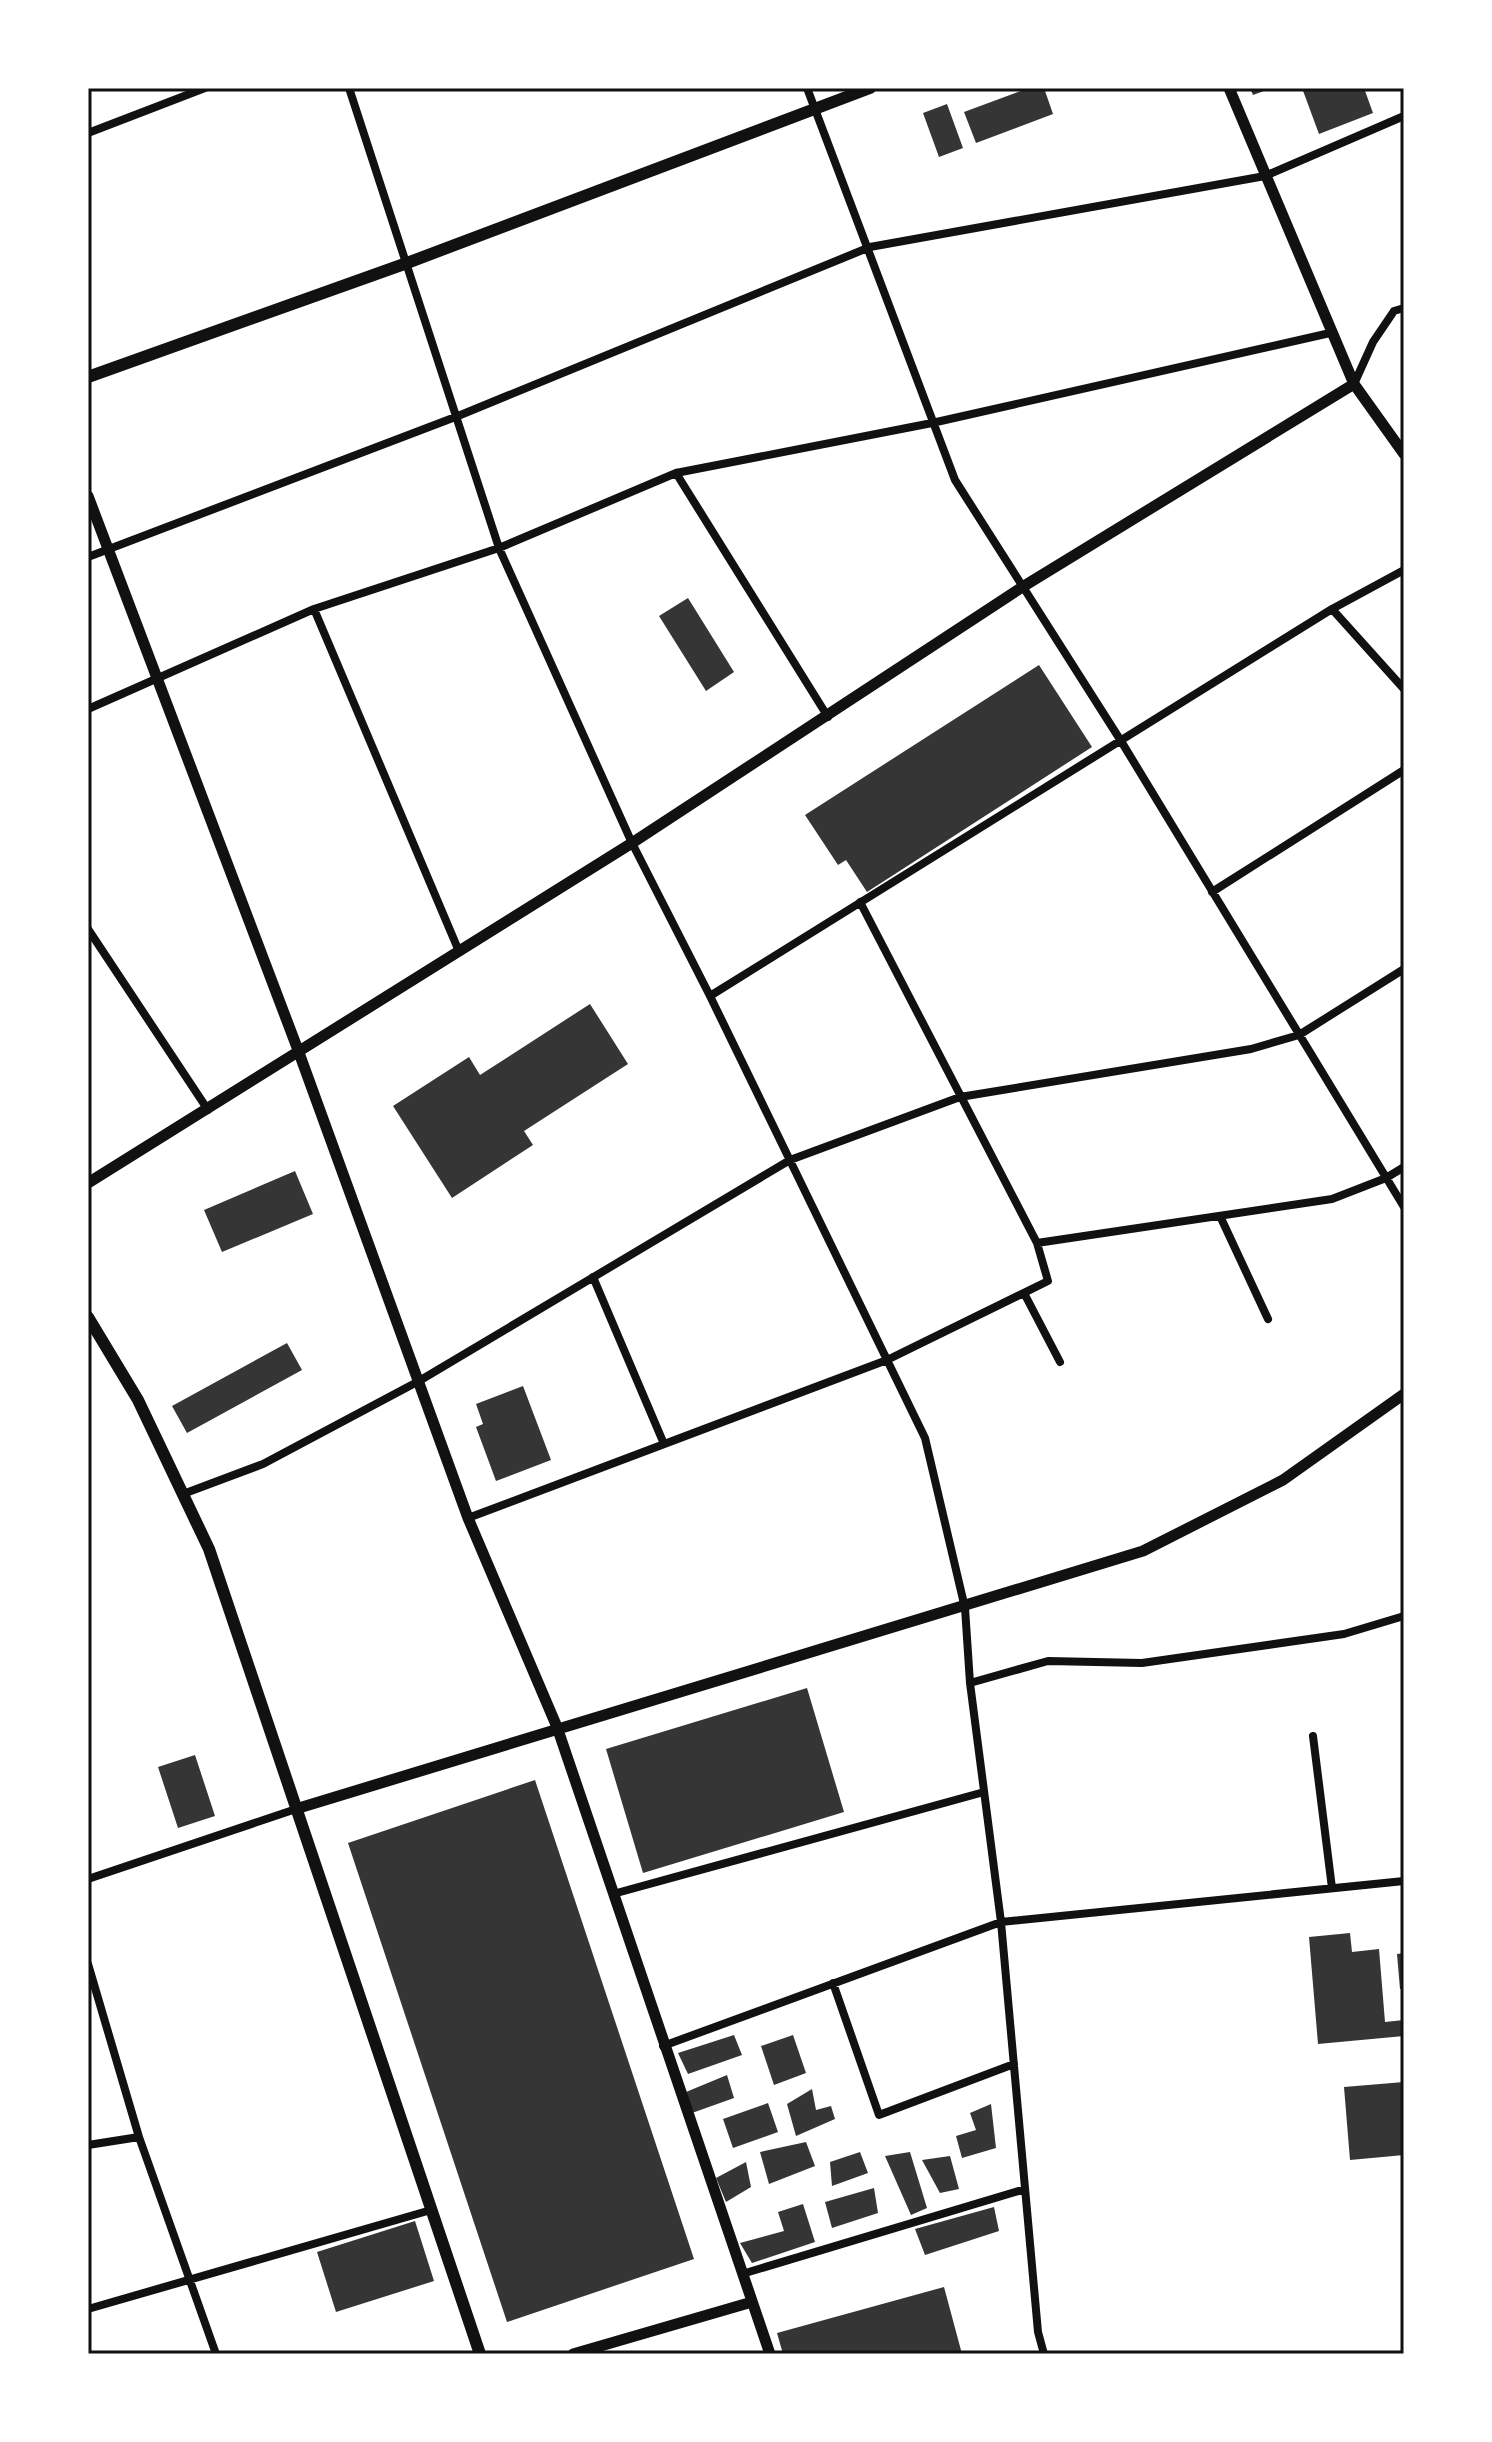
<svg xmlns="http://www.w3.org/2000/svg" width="1492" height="2442" font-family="'Space Grotesk',sans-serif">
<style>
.building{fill:#353535}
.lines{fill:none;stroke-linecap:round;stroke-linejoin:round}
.minor{stroke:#111;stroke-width:8}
.tertiary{stroke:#111;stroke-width:11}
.secondary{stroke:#111;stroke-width:12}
.neatline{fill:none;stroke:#111;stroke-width:3}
</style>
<rect width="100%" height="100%" fill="#fff"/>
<path class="building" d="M1029 88H1044L1053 114 976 143 964 112Z
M1250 88H1272L1253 95Z
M1302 88H1364L1373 113 1319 134Z
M947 104 963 148 939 157 923 113Z
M688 598 734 672 706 691 659 616Z
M1039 665 1092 747 867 892 846 860 838 865 805 815Z
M590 1004 628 1064 524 1131 533 1145 452 1198 393 1106 469 1057 480 1075Z
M295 1171 313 1214 222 1252 204 1210Z
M287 1343 302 1370 187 1433 172 1406Z
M523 1386 551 1460 496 1481 476 1427 483 1424 476 1404Z
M807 1688 844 1812 643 1873 606 1749Z
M195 1755 215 1816 178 1828 158 1767Z
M535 1780 694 2259 507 2322 348 1843Z
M1350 1933 1352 1952 1379 1949 1385 2022 1404 2020V2036L1318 2044 1309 1937Z
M1404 1953V1989H1400L1397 1954Z
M734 2035 742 2055 688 2074 678 2053Z
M793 2035 806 2073 774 2085 761 2046Z
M727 2075 734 2098 692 2113 686 2092Z
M1404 2082V2155L1350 2160 1344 2087Z
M812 2089 816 2110 831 2106 835 2119 796 2136 787 2104Z
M768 2103 778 2132 733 2148 723 2119Z
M991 2104 996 2148 962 2158 956 2136 976 2130 970 2113Z
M806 2142 815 2166 769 2184 760 2152Z
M860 2152 868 2173 832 2186 830 2162Z
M910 2152 927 2208 911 2215 885 2156Z
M950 2156 959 2189 940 2193 922 2160Z
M746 2162 751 2187 726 2202 716 2178Z
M874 2188 878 2213 832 2228 825 2202Z
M803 2204 815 2242 752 2263 740 2243 784 2231 778 2212Z
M994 2207 999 2231 925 2255 915 2229Z
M415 2221 434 2281 336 2312 317 2252Z
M944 2287 962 2354H783L777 2333Z"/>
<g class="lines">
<path class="minor" d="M349 88 499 548 632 843 710 996 925 1438 965 1608 970 1683 1001 1922 1038 2332 1044 2354
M807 88 955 480 1121 741 1404 1207
M88 133 205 88
M1354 384 1373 342 1394 311 1404 308
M676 473 828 717
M88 557 458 416 870 247 1265 176 1404 116
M314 609 458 949
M1332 609 1404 689
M88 709 314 609 499 548 676 473 932 423 1330 333
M1212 892 1404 770
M88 929 208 1110
M710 996 1332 609 1404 570
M1220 1216 1268 1319
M1037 1243 1332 1199 1386 1178 1404 1167
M593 1277 664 1444
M1024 1293 1060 1362
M183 1494 263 1464 419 1381 790 1160 960 1097 1251 1049 1299 1035 1404 969
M468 1518 887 1360 1048 1281 1037 1243 860 902
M970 1683 1048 1661 1142 1663 1344 1634 1404 1616
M1313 1736 1332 1888
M88 1879 299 1808
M613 1894 984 1792
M88 1964 139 2137 216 2354
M833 1983 879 2115 1014 2064
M663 2046 1001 1922 1404 1881
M88 2145 139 2137
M742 2274 1025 2189
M88 2309 431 2210"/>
<path class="tertiary" d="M1229 88 1354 384 1404 454
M88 496 298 1050 468 1518 557 1727 770 2354
M88 1183 632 843 1024 586 1354 384
M299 1808 1143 1551 1283 1480 1404 1394
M573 2354 752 2302"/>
<path class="secondary" d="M88 377 407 263 870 88
M88 1317 138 1400 209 1549 480 2354"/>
</g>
<rect width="1492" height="2442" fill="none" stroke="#ffffff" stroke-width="180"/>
<rect x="90" y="90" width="1312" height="2262" class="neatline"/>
</svg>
